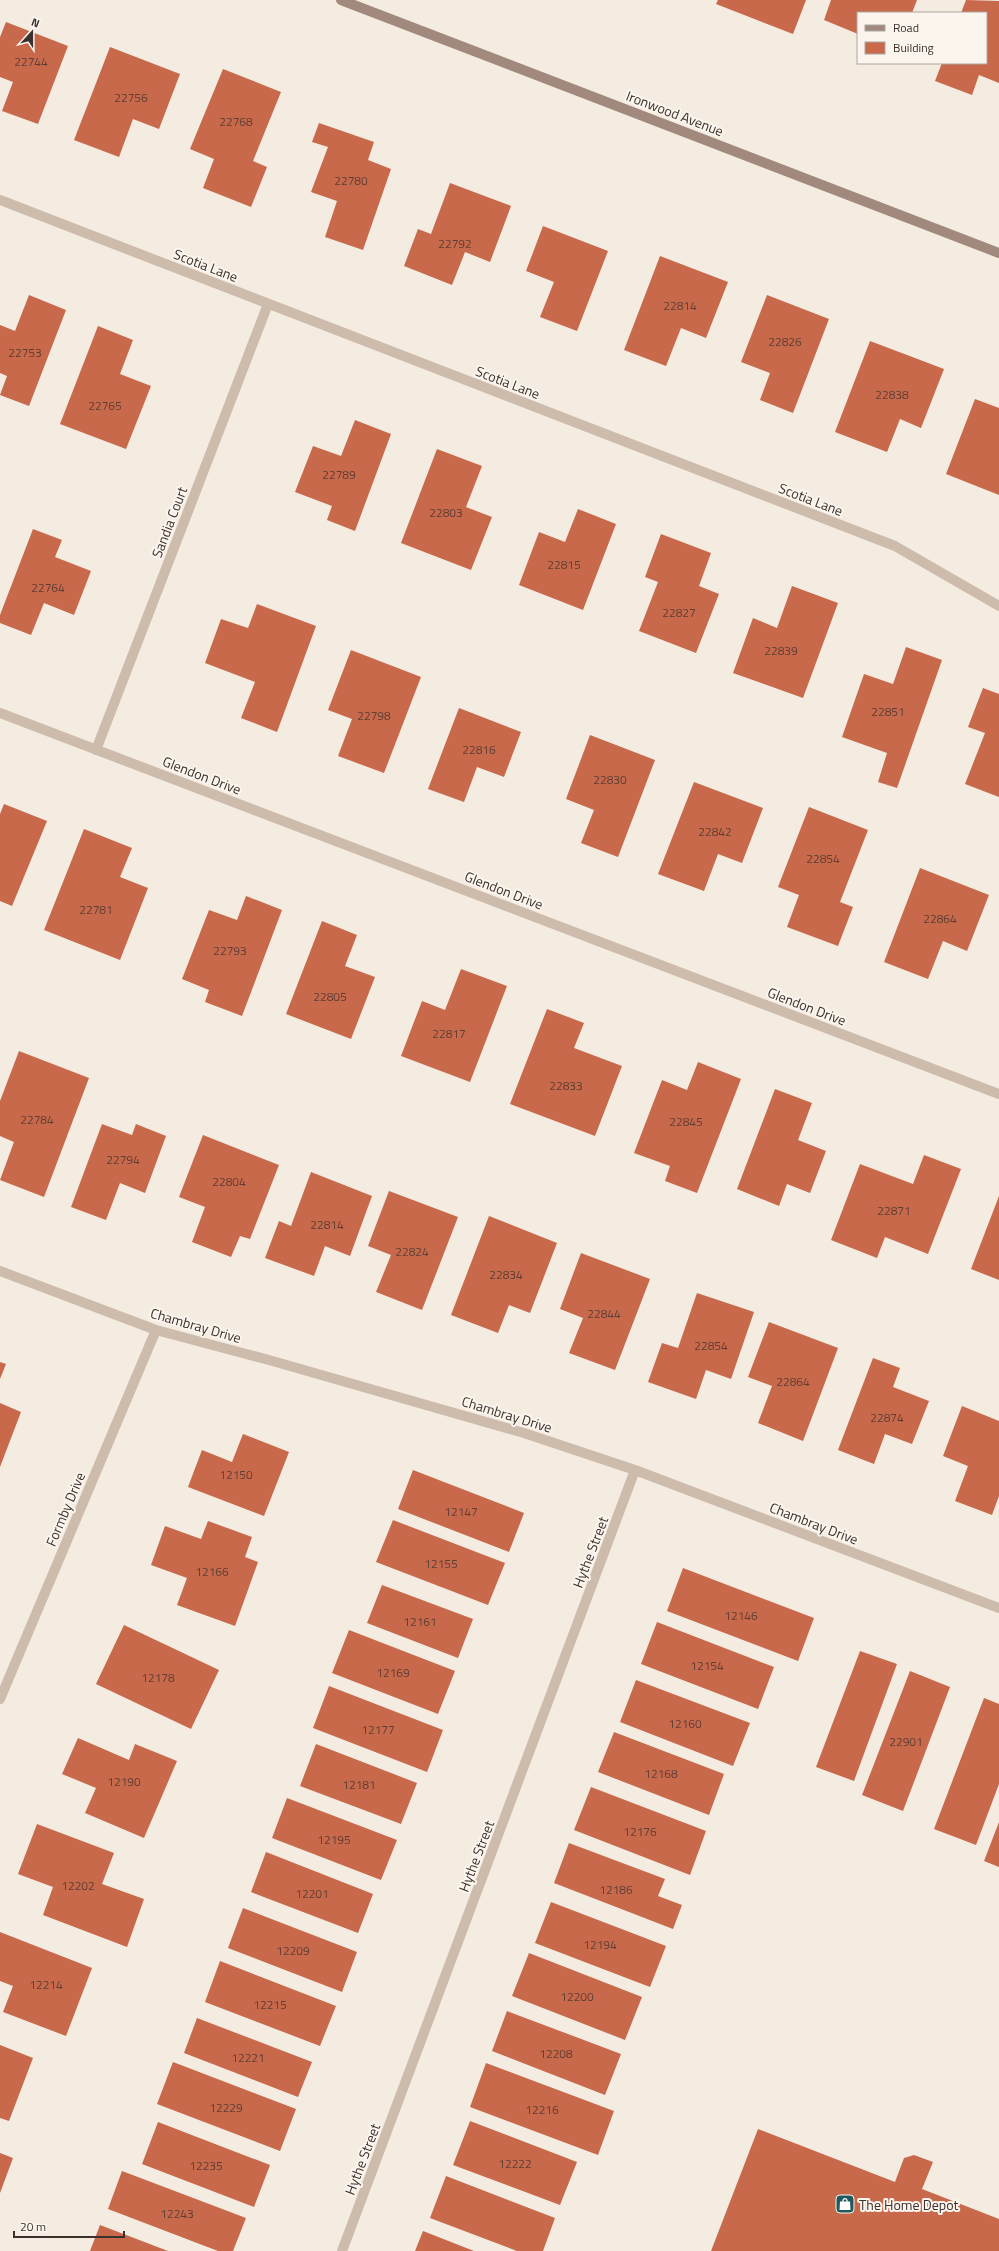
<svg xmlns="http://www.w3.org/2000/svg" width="999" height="2251" font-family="'Titillium Web',sans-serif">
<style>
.building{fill:#c8694b}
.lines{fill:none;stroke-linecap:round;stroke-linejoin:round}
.street{stroke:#cdbbac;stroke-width:10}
.secondary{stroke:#a18a7d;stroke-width:10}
.labels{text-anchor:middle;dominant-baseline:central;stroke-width:4;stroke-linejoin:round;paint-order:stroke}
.number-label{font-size:12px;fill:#5e3e33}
.street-label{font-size:14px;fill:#3b302b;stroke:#fbf5ee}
.poi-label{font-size:14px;fill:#3b302b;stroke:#fbf5ee;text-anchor:start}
</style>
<rect width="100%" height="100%" fill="#f4ebe1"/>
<path class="building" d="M718 0H806L793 34 716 4Z
M831 0H917L912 13H858V34L824 20Z
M966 0 999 1V83L979 75 972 95 935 81 942 63H986V13H961Z
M6 22 68 46 38 124 2 111 13 82 0 77V37Z
M110 47 180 74 159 129 133 119 119 157 74 140Z
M223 69 281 92 253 161 267 167 251 207 203 188 214 159 190 149Z
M319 123 374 142 368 160 391 169 363 250 325 237 337 201 311 192 328 147 312 142Z
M450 183 511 206 490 262 465 252 452 285 404 266 418 229 431 234Z
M543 226 608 251 577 331 540 317 554 282 526 271Z
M660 256 728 282 706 338 681 328 666 366 624 350Z
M29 295 66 310 29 406 0 395 7 376 0 373V325L15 331Z
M767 295 829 319 793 413 760 400 770 373 741 362Z
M98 326 133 340 120 374 151 386 126 449 60 424Z
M870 341 944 369 921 428 900 419 887 452 835 432Z
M975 399 999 408V495L946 474Z
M355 420 391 434 355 531 327 520 332 506 295 492 313 446 341 456Z
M437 449 482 466 466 507 492 517 471 570 401 543Z
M578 509 616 524 583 610 519 585 539 532 565 542Z
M33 529 62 540 55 557 91 571 74 615 44 603 31 635 0 623V615Z
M661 534 711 553 699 586 719 594 696 653 639 631 658 582 645 577Z
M792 586 838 603 803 698 733 673 753 618 777 628Z
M257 604 316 626 277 732 241 718 255 682 205 663 221 619 248 628Z
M906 647 942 660 897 788 878 782 887 753 842 737 864 674 893 684Z
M351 650 421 677 384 773 338 756 352 719 328 710Z
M983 688 999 694V797L965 784 985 733 968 727Z
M459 708 521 732 504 777 477 767 464 802 428 789Z
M590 735 655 760 618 857 581 843 594 810 566 799Z
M694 782 763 808 742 863 718 854 704 891 658 874Z
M4 804 47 821 12 906 0 901V814Z
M809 807 868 830 840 902 853 907 838 946 787 927 799 895 778 887Z
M84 829 132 848 120 877 148 888 120 960 44 930Z
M920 868 989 895 967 951 943 941 928 979 884 962Z
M246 896 282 910 242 1016 205 1002 209 990 182 979 209 910 237 920Z
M322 921 357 935 345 966 375 977 351 1039 286 1014Z
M461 969 507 986 470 1082 401 1056 422 1001 445 1010Z
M547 1009 584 1023 574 1048 622 1066 595 1136 510 1104Z
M19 1051 89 1078 44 1197 0 1180 14 1142 0 1136V1101Z
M698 1062 741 1079 697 1193 665 1181 670 1166 634 1153 662 1080 687 1090Z
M775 1089 812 1103 798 1140 826 1151 810 1193 787 1184 779 1206 737 1189Z
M102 1124 132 1135 136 1124 166 1136 145 1193 120 1183 106 1220 71 1207Z
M203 1135 279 1165 250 1239 240 1236 231 1257 192 1242 205 1207 179 1197Z
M924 1155 961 1169 928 1254 885 1237 877 1258 831 1240 860 1164 913 1184Z
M311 1172 372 1196 350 1256 325 1246 314 1276 265 1258 279 1221 291 1226Z
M389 1191 458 1217 422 1310 376 1292 391 1255 368 1246Z
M999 1196V1280L971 1269Z
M489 1216 557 1243 530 1313 509 1305 498 1333 451 1315Z
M581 1253 650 1279 615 1370 569 1353 583 1318 560 1309Z
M697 1293 754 1312 731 1379 706 1370 696 1399 648 1382 662 1343 678 1348Z
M769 1322 838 1348 803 1441 758 1423 772 1386 748 1377Z
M873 1358 900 1368 893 1387 929 1401 912 1444 885 1434 874 1464 838 1450Z
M0 1362 6 1364 0 1379Z
M0 1403 21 1412 0 1467Z
M962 1406 999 1421V1496L992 1515 955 1501 968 1466 943 1456Z
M243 1434 289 1452 264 1516 188 1487 202 1450 232 1462Z
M413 1470 524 1513 509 1552 398 1509Z
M393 1520 505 1563 488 1605 376 1562Z
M208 1521 252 1537 245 1557 258 1562 235 1626 177 1605 187 1578 151 1565 165 1526 201 1539Z
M683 1568 814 1618 798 1661 667 1611Z
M382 1585 473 1619 458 1658 367 1623Z
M657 1622 774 1667 758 1709 641 1664Z
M124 1625 219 1670 191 1729 96 1684Z
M349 1630 455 1671 438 1714 332 1673Z
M860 1651 897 1664 854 1781 816 1767Z
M910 1671 950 1687 903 1811 862 1795Z
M636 1680 750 1723 733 1766 620 1722Z
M329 1686 443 1730 427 1772 313 1728Z
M984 1698 999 1704V1784L976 1845 934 1829Z
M614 1732 724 1774 709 1815 598 1772Z
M78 1738 129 1760 135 1744 177 1761 144 1838 85 1813 96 1788 62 1774Z
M316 1744 417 1783 401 1824 300 1786Z
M591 1787 706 1831 690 1875 574 1830Z
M287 1798 397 1840 381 1880 272 1838Z
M999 1822V1867L984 1861Z
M37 1824 114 1853 102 1884 144 1899 127 1947 43 1915 53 1887 18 1874Z
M569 1843 665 1879 658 1896 682 1905 673 1929 554 1883Z
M266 1852 373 1894 358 1933 251 1892Z
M551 1902 666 1946 650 1987 535 1943Z
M243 1908 357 1952 342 1992 228 1948Z
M0 1932 92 1968 66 2036 3 2012 13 1986 0 1981Z
M529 1953 642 1997 625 2040 512 1996Z
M220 1961 336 2006 320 2046 205 2002Z
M507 2011 621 2054 605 2095 492 2051Z
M197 2018 312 2062 298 2097 184 2053Z
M0 2045 33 2058 9 2121 0 2118Z
M173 2062 296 2109 280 2151 157 2104Z
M486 2063 614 2111 598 2155 470 2107Z
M470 2121 577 2162 560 2205 453 2165Z
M158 2122 270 2165 254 2207 142 2164Z
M758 2129 895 2182 904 2158 914 2155 933 2162 922 2189 999 2219V2251H711Z
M0 2153 13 2158 0 2193Z
M122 2171 246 2218 233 2251H218L108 2209Z
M446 2176 555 2218 543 2251H517L430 2218Z
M100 2225 168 2251H90Z
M423 2231 474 2251H415Z"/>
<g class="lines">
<path class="street" d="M0 200 895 546 999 606
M0 713 999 1094
M96 750 268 304
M0 1271 156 1330 269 1360 524 1433 635 1470 999 1608
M0 1699 156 1330
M342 2251 635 1470"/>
<path class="secondary" d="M341 0 999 253"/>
</g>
<defs>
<g id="shop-square" transform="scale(1)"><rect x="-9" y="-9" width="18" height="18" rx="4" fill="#1f5a5e" stroke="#fbf5ee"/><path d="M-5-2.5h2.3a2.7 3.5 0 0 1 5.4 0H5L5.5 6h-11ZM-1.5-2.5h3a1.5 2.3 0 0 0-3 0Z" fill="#fff"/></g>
</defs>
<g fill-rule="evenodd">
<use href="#shop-square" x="845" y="2204"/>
</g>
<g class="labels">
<g class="number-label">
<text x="31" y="61">22744</text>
<text x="131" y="97">22756</text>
<text x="236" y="121">22768</text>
<text x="351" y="180">22780</text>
<text x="455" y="243">22792</text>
<text x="680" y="305">22814</text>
<text x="785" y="341">22826</text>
<text x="25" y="352">22753</text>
<text x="892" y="394">22838</text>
<text x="105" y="405">22765</text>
<text x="339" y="474">22789</text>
<text x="446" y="512">22803</text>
<text x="564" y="564">22815</text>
<text x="48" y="587">22764</text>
<text x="679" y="612">22827</text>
<text x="781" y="650">22839</text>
<text x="888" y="711">22851</text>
<text x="374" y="715">22798</text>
<text x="479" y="749">22816</text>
<text x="610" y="779">22830</text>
<text x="715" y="831">22842</text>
<text x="823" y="858">22854</text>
<text x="96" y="909">22781</text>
<text x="940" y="918">22864</text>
<text x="230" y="950">22793</text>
<text x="330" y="996">22805</text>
<text x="449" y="1033">22817</text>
<text x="566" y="1085">22833</text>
<text x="37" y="1119">22784</text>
<text x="686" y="1121">22845</text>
<text x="123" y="1159">22794</text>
<text x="229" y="1181">22804</text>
<text x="894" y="1210">22871</text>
<text x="327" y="1224">22814</text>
<text x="412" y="1251">22824</text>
<text x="506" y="1274">22834</text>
<text x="604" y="1313">22844</text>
<text x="711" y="1345">22854</text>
<text x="793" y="1381">22864</text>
<text x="887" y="1417">22874</text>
<text x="236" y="1474">12150</text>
<text x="461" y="1511">12147</text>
<text x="441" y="1563">12155</text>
<text x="212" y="1571">12166</text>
<text x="741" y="1615">12146</text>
<text x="420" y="1621">12161</text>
<text x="707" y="1665">12154</text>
<text x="393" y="1672">12169</text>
<text x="158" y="1677">12178</text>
<text x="685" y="1723">12160</text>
<text x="378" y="1729">12177</text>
<text x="906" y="1741">22901</text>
<text x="661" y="1773">12168</text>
<text x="124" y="1781">12190</text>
<text x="359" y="1784">12181</text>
<text x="640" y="1831">12176</text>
<text x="334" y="1839">12195</text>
<text x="78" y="1885">12202</text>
<text x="616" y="1889">12186</text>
<text x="312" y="1893">12201</text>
<text x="600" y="1944">12194</text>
<text x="293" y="1950">12209</text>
<text x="46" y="1984">12214</text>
<text x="577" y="1996">12200</text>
<text x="270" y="2004">12215</text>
<text x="556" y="2053">12208</text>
<text x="248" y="2057">12221</text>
<text x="226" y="2107">12229</text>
<text x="542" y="2109">12216</text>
<text x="515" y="2163">12222</text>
<text x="206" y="2165">12235</text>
<text x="177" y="2213">12243</text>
</g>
<g class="street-label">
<text transform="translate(675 113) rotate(21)">Ironwood Avenue</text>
<text transform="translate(206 265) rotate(21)">Scotia Lane</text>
<text transform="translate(508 382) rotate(21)">Scotia Lane</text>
<text transform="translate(811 499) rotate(21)">Scotia Lane</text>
<text transform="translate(169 522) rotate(-69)">Sandia Court</text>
<text transform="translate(202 775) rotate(21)">Glendon Drive</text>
<text transform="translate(504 890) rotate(21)">Glendon Drive</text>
<text transform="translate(807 1006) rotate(21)">Glendon Drive</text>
<text transform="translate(196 1325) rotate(16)">Chambray Drive</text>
<text transform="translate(507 1414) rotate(17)">Chambray Drive</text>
<text transform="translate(65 1509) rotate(-67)">Formby Drive</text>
<text transform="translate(814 1523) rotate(21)">Chambray Drive</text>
<text transform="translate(590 1552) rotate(-69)">Hythe Street</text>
<text transform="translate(476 1856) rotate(-69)">Hythe Street</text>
<text transform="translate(362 2159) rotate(-69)">Hythe Street</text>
</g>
<g class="poi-label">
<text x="859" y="2204">The Home Depot</text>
</g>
</g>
<rect x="857" y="12" width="130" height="52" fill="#fbf5ee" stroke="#aea6a0"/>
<rect x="865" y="25" width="20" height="6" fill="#a18a7d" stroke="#aea6a0"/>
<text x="893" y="32" font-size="12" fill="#3b302b">Road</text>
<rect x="865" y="42" width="20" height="12" fill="#c8694b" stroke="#aea6a0"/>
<text x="893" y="52" font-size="12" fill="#3b302b">Building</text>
<g transform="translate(32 32) rotate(21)" stroke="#fbf5ee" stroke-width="3" paint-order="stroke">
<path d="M0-3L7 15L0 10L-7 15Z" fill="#3b302b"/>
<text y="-6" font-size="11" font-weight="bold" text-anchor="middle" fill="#3b302b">N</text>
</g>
<path d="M14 2231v6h110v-6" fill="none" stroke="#3b302b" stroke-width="2"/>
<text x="20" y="2231" font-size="12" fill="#3b302b" stroke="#fbf5ee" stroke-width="3" paint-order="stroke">20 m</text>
</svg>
